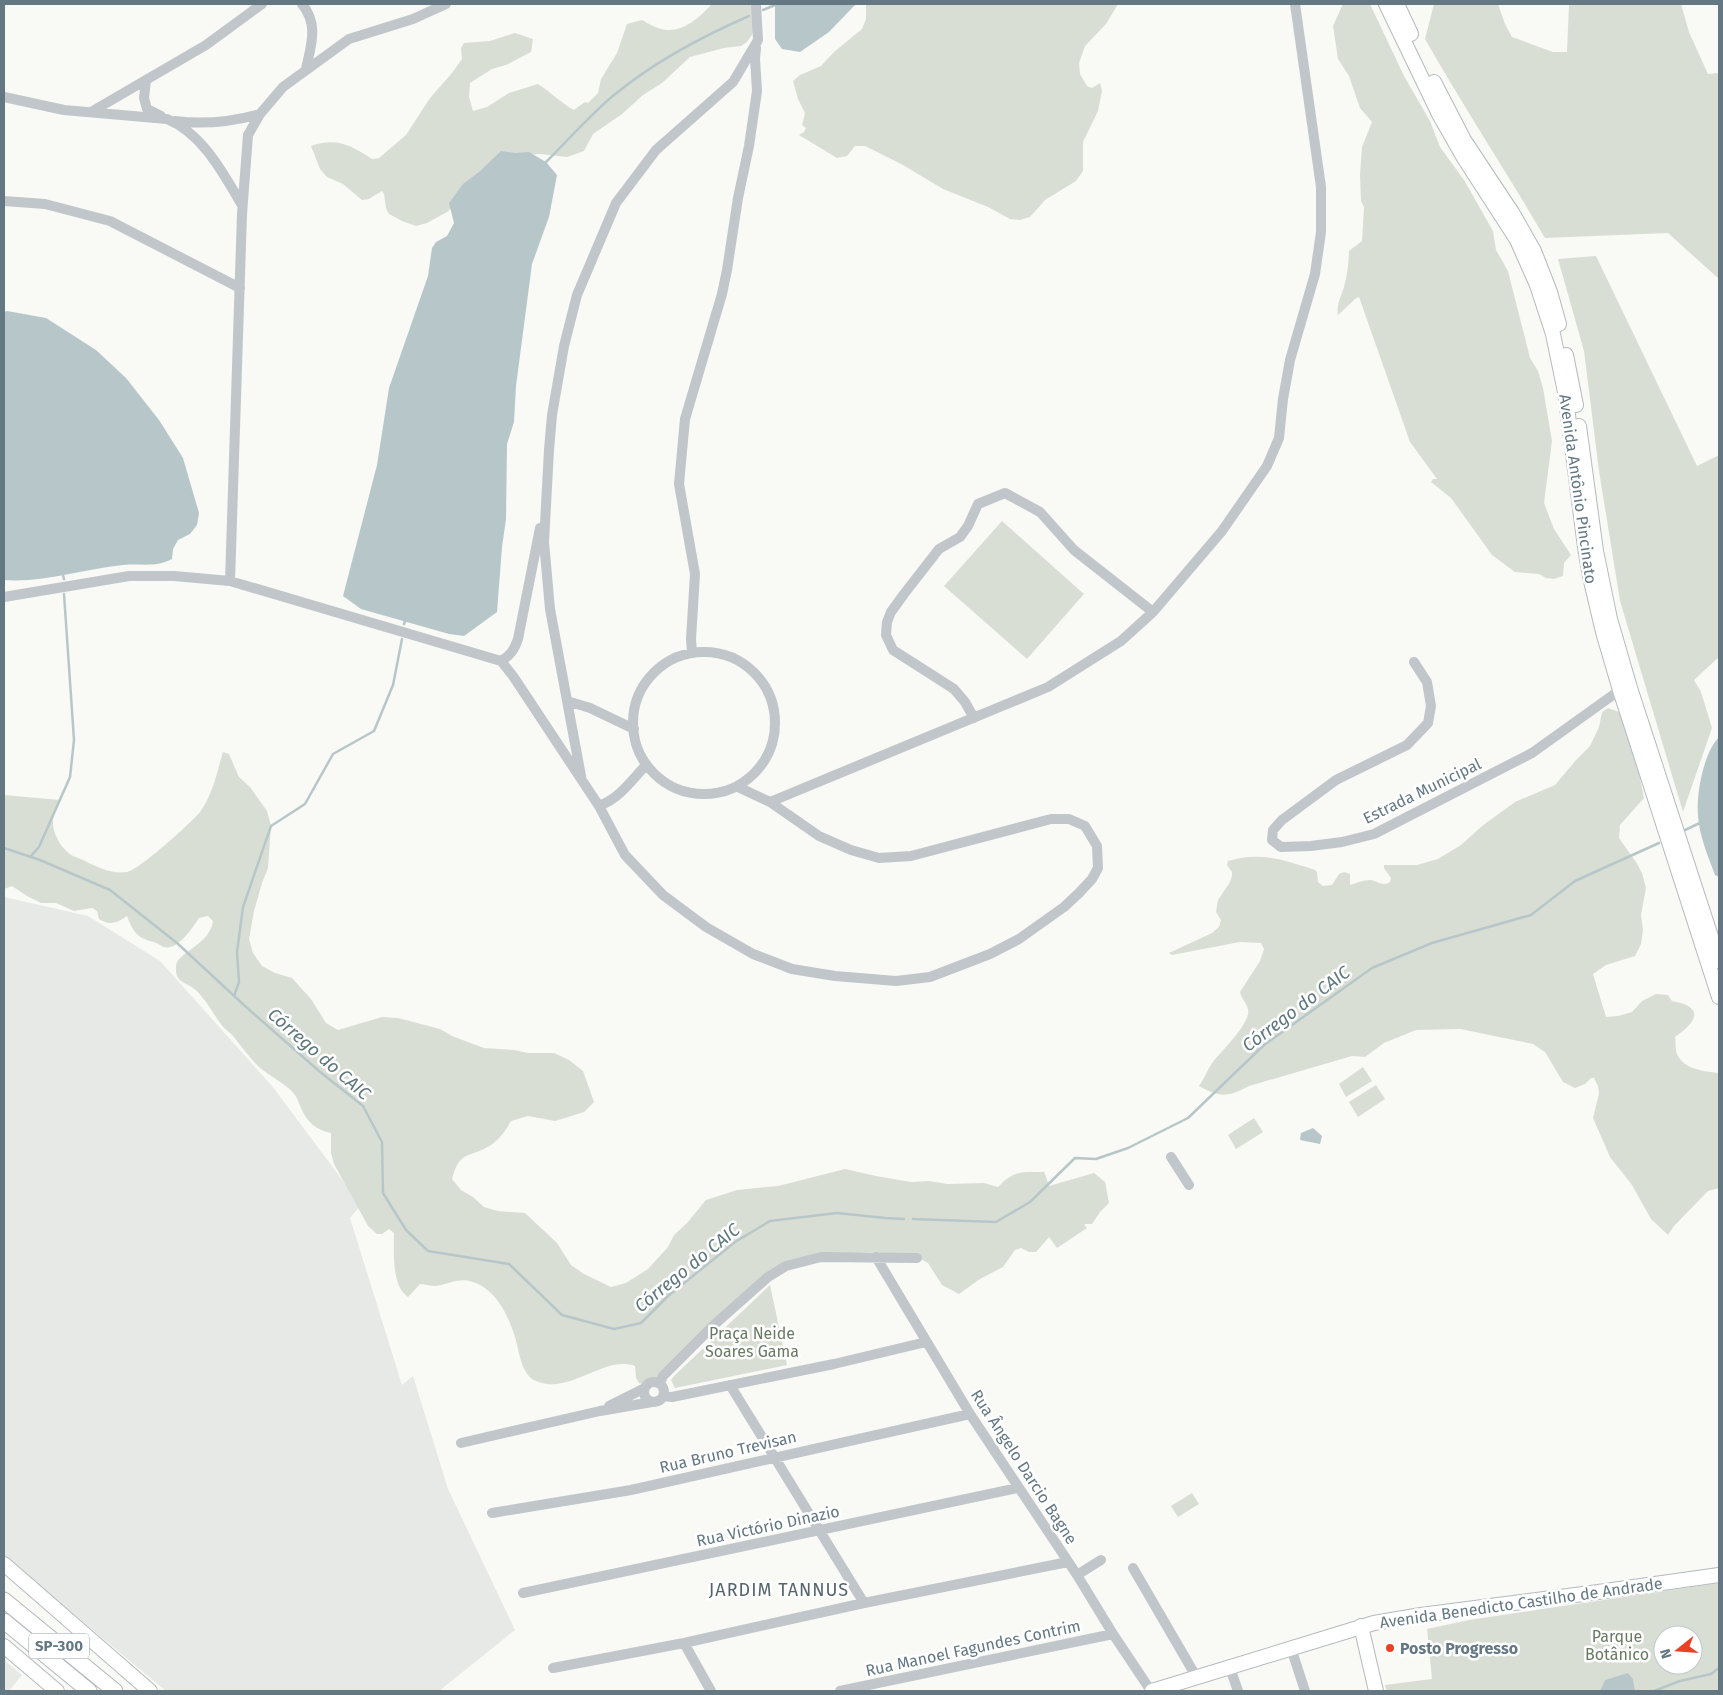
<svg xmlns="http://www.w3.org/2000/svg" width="1723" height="1695" font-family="'Fira Sans',sans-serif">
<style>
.built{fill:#e7e9e7}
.green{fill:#d9ded5;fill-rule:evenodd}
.water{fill:#b7c7c9}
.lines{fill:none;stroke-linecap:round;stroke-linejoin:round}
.stream{stroke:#b7c7c9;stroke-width:2.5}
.major-casing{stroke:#b3babe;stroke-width:16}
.highway-casing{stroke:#b3b9bc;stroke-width:17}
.minor{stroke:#c0c6c9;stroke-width:10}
.major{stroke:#fff;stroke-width:14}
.highway{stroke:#fff;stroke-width:15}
.poi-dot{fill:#ea4025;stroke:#fff;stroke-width:2}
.labels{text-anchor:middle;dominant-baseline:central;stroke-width:5;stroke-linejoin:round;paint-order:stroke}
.shield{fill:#fff;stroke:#92a0a8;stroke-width:1}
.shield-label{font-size:15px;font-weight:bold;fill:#637883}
.street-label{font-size:16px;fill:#637883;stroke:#fff}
.park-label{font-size:16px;fill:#687a62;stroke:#fff}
.poi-label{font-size:16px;font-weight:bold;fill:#637883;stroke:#fff;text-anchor:start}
.water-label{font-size:18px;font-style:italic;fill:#5e777c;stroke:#fff}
.neighbourhood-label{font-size:18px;letter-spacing:1px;fill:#55656d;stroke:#fff}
</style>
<rect width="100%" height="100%" fill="#f9f9f6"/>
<path class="built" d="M4 897 88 916 160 961 272 1086 361 1205 350 1218 402 1385 413 1376 448 1489 515 1630 439 1691H166L4 1556Z
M4 1660 22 1675 9 1691H4Z"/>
<path class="green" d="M712 4H754L755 24 752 35 747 42 741 46 724 48 690 57 662 83 643 95 622 114 593 134 584 151 567 157 540 154 515 156 447 212 427 223 416 226 402 221 389 214 386 208 384 194 382 191 369 199 362 200 343 184 327 177 320 169 311 146C336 137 351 145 372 159L379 158 406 135 430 98 452 73 462 59 461 48 464 43 490 41 515 33 533 39 531 52 506 65 492 69 470 83 469 97 473 111 487 107 509 93 538 84C551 92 561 103 574 110L585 102 588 103 598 93 601 79 617 53 627 24 642 20C649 24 659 30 668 30 685 31 702 15 712 4Z
M866 4H1118L1106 24 1085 46 1079 63 1080 74 1087 86 1092 88 1100 83 1102 91 1098 111 1083 142V171L1076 181 1045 200 1030 217 1020 220 1010 219 988 207 943 189 903 165 865 146H855L847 156 837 158 799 135 804 132 806 128 802 125 805 113 798 99 793 81 800 75 821 66 834 52 862 29 866 19Z
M1343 4H1370L1404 76 1430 121 1440 147 1464 180 1493 231 1496 250 1508 271 1530 358 1538 371 1543 388 1552 441 1544 503 1554 529 1571 555 1564 563 1563 576 1554 579 1546 578 1539 574 1515 572 1492 555 1451 498 1431 482 1433 479H1437L1410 442 1359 297 1355 299 1338 315C1336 305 1341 297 1344 287 1347 275 1349 263 1349 251L1362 241 1364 207 1361 201 1360 174 1362 147 1372 122 1360 108 1349 76 1338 59 1333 26Z
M1434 4H1498L1505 24 1512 37 1553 52H1567L1569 4H1681L1689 32 1708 74 1719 73V279L1668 233 1545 238C1506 171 1463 106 1425 39Z
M1596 256 1697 466 1719 455V657L1694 680 1701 692 1712 728 1683 812 1620 601 1599 471 1584 351 1558 259Z
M1002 521 1084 594 1027 659 944 586Z
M1608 708 1619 712C1633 738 1638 769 1644 798L1620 825 1619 838 1636 862 1642 873 1646 888 1641 915 1643 930 1641 944 1635 956 1606 965 1593 974 1606 1017 1618 1016 1632 1012 1642 1001 1656 994 1668 995 1672 1001C1676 1002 1683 1003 1688 1006 1705 1016 1683 1031 1675 1037 1676 1042 1675 1049 1677 1054 1684 1070 1704 1071 1719 1073V1188L1708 1191 1674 1226 1668 1235 1651 1219 1632 1185 1610 1157 1593 1118 1599 1093 1598 1086 1594 1078H1591L1585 1084 1575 1088 1563 1082 1545 1052 1533 1044 1460 1029 1416 1030 1384 1043 1365 1057 1352 1056 1249 1086C1228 1097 1220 1098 1199 1086 1204 1079 1207 1070 1213 1062 1223 1049 1244 1030 1248 1014 1250 1006 1241 999 1240 992L1260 961 1264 949 1261 943 1240 942 1172 955 1169 953 1212 933 1219 927 1221 920 1216 912 1218 900 1230 882 1232 876V872L1227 865 1228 861C1259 851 1285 860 1315 870L1317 872 1318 882 1323 886 1332 885 1339 874 1344 872 1350 874V885C1356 883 1364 880 1370 880 1378 881 1382 887 1390 882L1391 878 1384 868V865H1417L1438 859 1461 845 1482 826 1515 802 1555 785 1576 760 1590 746 1599 727 1602 712Z
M223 752 229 754 239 777 250 787 267 811 271 826 268 868 262 883 254 911 249 939 253 953 262 966 275 973 292 978 311 999 326 1023 338 1030 382 1017 398 1018 440 1029 452 1036 484 1048 514 1050 528 1053H554L569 1060 583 1071 594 1102 584 1112 555 1121 528 1116 511 1121C506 1130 500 1139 491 1145 469 1159 460 1149 452 1179L461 1190 473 1197 484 1207 498 1211 525 1213 557 1243 571 1265 584 1274 611 1287 626 1283 648 1269 668 1247 674 1235 687 1223 706 1200 737 1190 778 1186 845 1169 876 1176 911 1182 929 1181 947 1184 984 1183 998 1187C1014 1170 1021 1172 1043 1172L1044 1171 1049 1186 1094 1173 1105 1182 1109 1203 1100 1212 1092 1224H1084L1087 1228 1057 1248 1049 1237 1036 1252H1029L1021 1248 1015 1250 1003 1267 980 1279 959 1294 942 1285 928 1263 915 1256 871 1252 825 1254 780 1269 655 1383 647 1385 639 1383 636 1378 635 1366C603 1355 570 1396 536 1381 520 1375 519 1347 514 1334 507 1313 495 1289 473 1282 459 1277 448 1285 435 1286 430 1286 424 1284 420 1284L408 1297C391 1286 394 1250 394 1233L389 1229 382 1234H377L368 1226 334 1164 331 1153V1133C316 1130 307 1122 301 1108 299 1103 297 1097 294 1094 286 1083 268 1076 258 1066 249 1057 242 1047 234 1037 230 1032 224 1029 220 1023 215 1016 211 1009 206 1002 202 997 198 991 193 988 183 981 175 982 176 966 177 952 210 945 213 921L208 916 199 918C193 927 178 951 164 947 161 946 157 943 154 942 137 938 133 932 127 916 117 923 110 926 99 919L97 911 92 908 74 911 56 903H41L27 896 12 886 4 889V795L60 800C59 807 53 813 53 821 52 833 62 850 73 856 77 858 82 859 87 862 99 868 112 874 127 872 139 870 191 823 200 812 213 794 217 772 223 752Z
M1363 1067 1372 1081 1346 1097 1339 1084Z
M1376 1085 1385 1099 1358 1117 1349 1102Z
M1254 1118 1263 1132 1236 1149 1228 1135Z
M770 1285 787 1365 675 1388 671 1380 674 1376Z
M1192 1493 1199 1504 1178 1517 1171 1506Z
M1719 1583V1691H1387L1385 1685 1432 1679 1427 1629 1469 1620ZM1663 1635H1693V1665H1663Z"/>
<path class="water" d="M775 4H856L829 32 800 52 782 49 775 39Z
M501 151 515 153 529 152 546 162 557 175 549 217 532 264 516 386 514 422 507 444 506 519 502 547 497 612 464 636 449 634 361 609 343 596 377 465 389 388 428 276 432 248 436 242 447 236 454 223 449 203 463 184 479 172Z
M7 311 46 318 96 350 126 378 159 420 183 458 199 513 197 525 190 534 178 540 173 549 172 559C154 568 142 563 123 565 83 569 44 583 4 580V312Z
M1719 737V877L1715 875C1708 856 1699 835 1698 815 1696 793 1704 752 1719 737Z
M1313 1128 1322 1136 1320 1144 1300 1140 1301 1133Z
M1628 1673 1633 1679 1635 1691H1600L1605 1680Z"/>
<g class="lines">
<path class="stream" d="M763 10 775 5
M546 162C568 140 590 115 614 95 653 63 703 36 749 16
M63 575 64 579
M404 624 405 621
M1683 831 1702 822
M4 848 40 860 110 890 177 943 245 1006 319 1071 363 1106 382 1142 383 1193 406 1230 428 1251 509 1264 562 1315 614 1329 641 1323 668 1296 735 1242 770 1221 837 1213 885 1218 904 1219
M30 857 39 847 70 777 74 740 64 594
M234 996 239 982 237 952 243 907 271 826 305 804 333 754 374 731 393 685 402 639
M913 1219 996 1222 1030 1202 1075 1158 1096 1159 1128 1148 1188 1118 1264 1045 1372 968 1432 943 1531 915 1575 881 1659 843
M1654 1691 1680 1681 1711 1674 1719 1668"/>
<g class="major-casing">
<path id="major" d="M1386 4 1439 114 1464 158 1517 240 1537 285 1553 334 1565 392 1585 547 1590 577 1603 632 1620 690 1719 997
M1397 4 1411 34
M1434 82 1464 140 1513 214 1534 251 1550 292 1559 324
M1566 355 1576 405
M1579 426 1596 551 1610 619 1630 688 1719 961
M4 1564 150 1691
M1361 1626 1376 1691
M4 1646 57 1691
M1152 1691 1374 1623 1421 1615 1591 1593 1719 1575"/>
</g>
<g class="highway-casing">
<path id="highway" d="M4 1600 115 1691
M4 1621 89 1691"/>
</g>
<path class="minor" d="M302 4C319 25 311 45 306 69
M146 80 144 98 147 109 161 116
M4 97 64 110 167 119C203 134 223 173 242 205
M91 112 206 45 262 4
M175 121C205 125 231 122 260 114
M4 201 45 204 110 221 240 288
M230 581 242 214 248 135 260 114 283 87 349 39 413 19 446 4
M4 597 129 576H174L230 581 501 661 513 676 599 806 625 855 663 895 706 927 753 954 792 969 835 976 896 981 930 977 990 954 1019 939 1064 907 1079 893 1092 879 1098 868 1097 846 1085 826 1069 819H1051L911 856 879 858 851 850 819 836 770 802 738 787
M633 723a71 71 0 1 1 142 0a71 71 0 1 1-142 0Z
M692 653 691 639 695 574 679 484 685 419 722 294 727 270 738 198 749 146 757 91 755 59 756 48
M501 661C511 655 514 650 518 639L540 528
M1414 662 1427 682 1431 706 1428 723 1407 745 1336 780 1282 820 1273 830 1272 840 1281 847 1311 846 1342 842 1374 834 1532 753 1620 690
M567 701 590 708 634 729
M974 718 965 702 954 689 893 650 886 635 887 622 891 612 904 594 939 549 960 537 968 526 978 504 1005 493 1040 512 1074 550 1153 612 1222 531 1267 466 1279 438 1283 399 1290 360 1315 274 1321 232V187L1295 4
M581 776 550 609 544 542 549 450 552 415 564 346 577 295 616 203 656 150 733 82 758 40 756 4
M770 802 1048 687 1121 641 1153 612
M599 806C620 798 631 781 646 765
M1171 1157 1189 1185
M876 1257 970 1414 1077 1575 1113 1634 1151 1691
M644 1392a10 10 0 1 1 20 0a10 10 0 1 1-20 0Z
M660 1383 663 1376 715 1324 768 1277 786 1266 821 1257 917 1258
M730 1385 864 1603
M664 1396 672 1397 834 1364 926 1342
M609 1406 645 1388
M461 1443 600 1411 652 1402
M492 1513 631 1490 970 1414
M1133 1568 1197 1678
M1077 1575 1101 1560
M523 1593 1018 1488
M684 1643 711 1691
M1291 1648 1305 1691
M553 1668 684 1643 864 1603 1068 1562
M1230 1668 1238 1691
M840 1691 1113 1634"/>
<use href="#major" class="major"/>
<use href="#highway" class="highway"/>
</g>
<circle class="poi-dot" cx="1390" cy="1648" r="5"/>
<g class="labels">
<rect class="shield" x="29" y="1633.5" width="60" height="25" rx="4"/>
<g class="shield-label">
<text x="59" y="1646">SP-300</text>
</g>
<g class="street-label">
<text transform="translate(1578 489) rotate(82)">Avenida Antônio Pincinato</text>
<text transform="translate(1422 791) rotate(-26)">Estrada Municipal</text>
<text transform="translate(728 1452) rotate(-13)">Rua Bruno Trevisan</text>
<text transform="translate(1024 1467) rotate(57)">Rua Ângelo Darcio Bagne</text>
<text transform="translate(768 1526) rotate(-12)">Rua Victório Dinazio</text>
<text transform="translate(1521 1603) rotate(-8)">Avenida Benedicto Castilho de Andrade</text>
<text transform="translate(973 1648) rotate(-12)">Rua Manoel Fagundes Contrim</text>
</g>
<g class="park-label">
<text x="752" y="1333">Praça Neide<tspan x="752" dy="18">Soares Gama</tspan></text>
<text x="1617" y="1636">Parque<tspan x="1617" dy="18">Botânico</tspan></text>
</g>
<g class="poi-label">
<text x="1400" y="1648">Posto Progresso</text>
</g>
<g class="water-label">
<text transform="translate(1296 1009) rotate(-37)">Córrego do CAIC</text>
<text transform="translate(319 1054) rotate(41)">Córrego do CAIC</text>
<text transform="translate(687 1268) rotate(-39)">Córrego do CAIC</text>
</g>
<g class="neighbourhood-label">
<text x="779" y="1590">JARDIM TANNUS</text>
</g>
</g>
<rect width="1723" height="1695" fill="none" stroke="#637883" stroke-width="10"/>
<g transform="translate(1678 1650) rotate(253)"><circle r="24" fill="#ffffff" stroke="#c1c9cd"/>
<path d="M0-4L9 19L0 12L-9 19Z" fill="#ea4025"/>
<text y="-8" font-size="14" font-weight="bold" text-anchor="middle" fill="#637883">N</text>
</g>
</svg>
